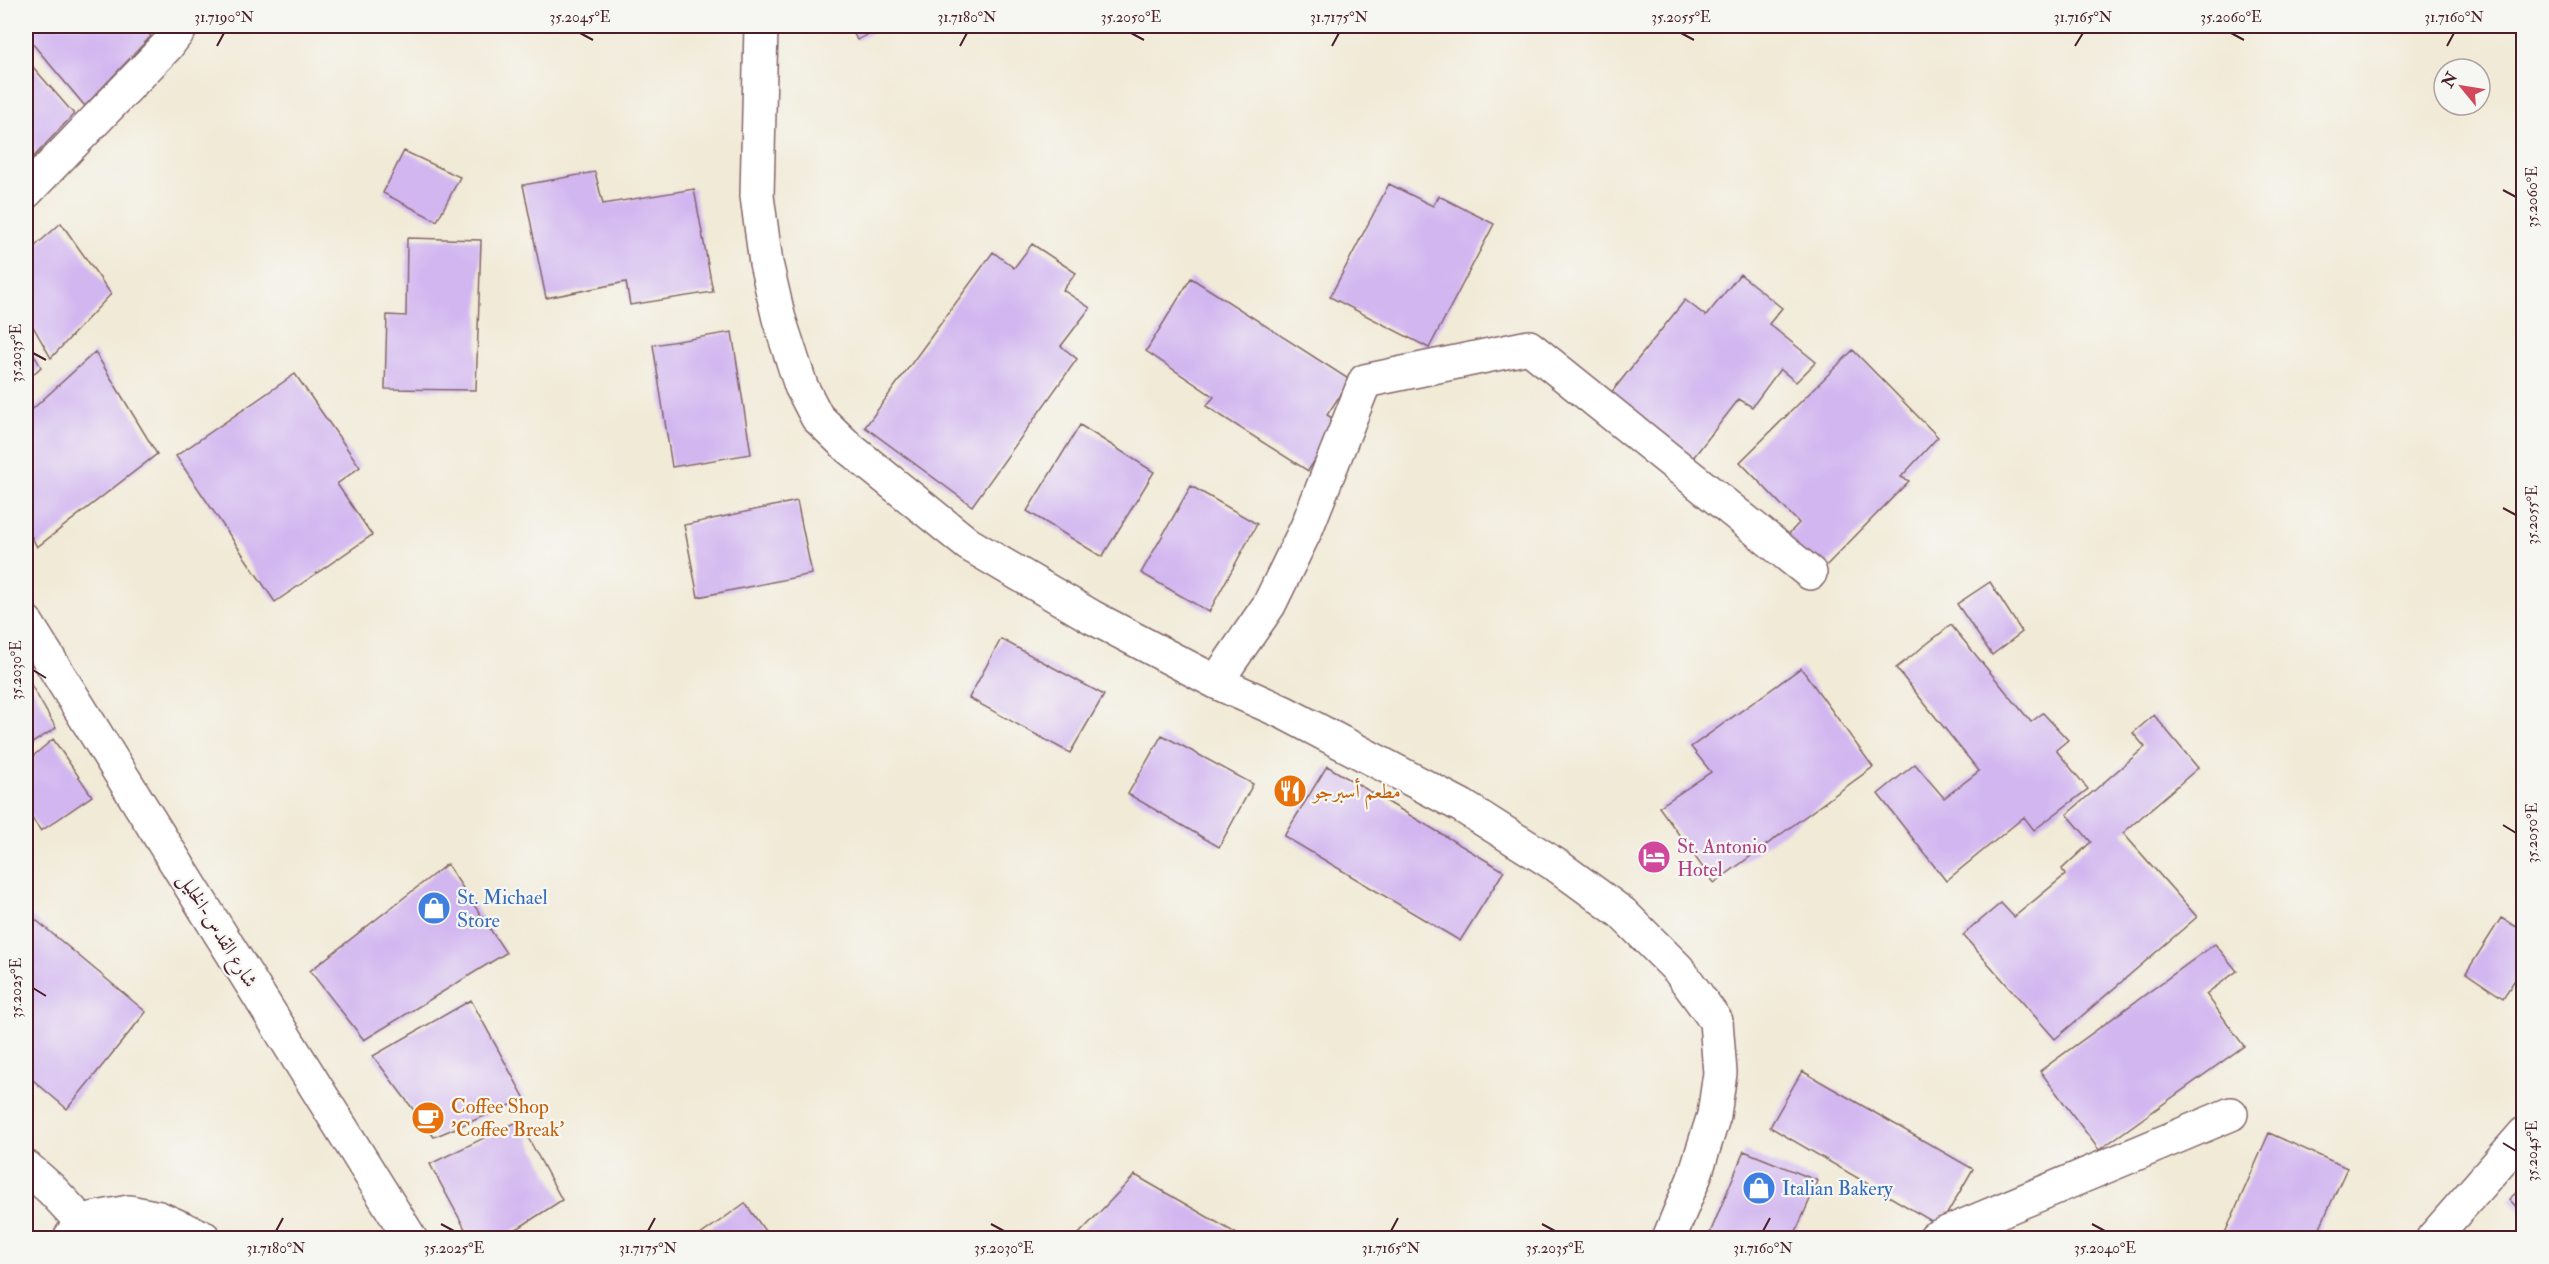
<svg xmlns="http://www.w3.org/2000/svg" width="2549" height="1264" font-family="'IM FELL Double Pica',Amiri,serif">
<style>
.building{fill:#d2b6f0}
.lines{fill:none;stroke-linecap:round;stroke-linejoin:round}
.minor-casing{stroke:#846667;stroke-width:36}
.major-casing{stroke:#846667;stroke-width:36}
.minor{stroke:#fff;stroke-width:33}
.major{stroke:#fff;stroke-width:33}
.ticks{fill:none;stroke:#4a1f2b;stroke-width:2}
.labels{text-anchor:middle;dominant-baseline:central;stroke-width:4.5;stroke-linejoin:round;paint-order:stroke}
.food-label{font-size:20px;fill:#c56008;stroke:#f6f6f2;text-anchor:start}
.hotel-label{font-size:20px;fill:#b23c85;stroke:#f6f6f2;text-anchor:start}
.shop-label{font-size:20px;fill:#366cbe;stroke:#f6f6f2;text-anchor:start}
.street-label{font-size:20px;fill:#4a1f2b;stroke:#f6f6f2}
.neatline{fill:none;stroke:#4a1f2b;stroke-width:2}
.ticks-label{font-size:15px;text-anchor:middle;fill:#4a1f2b}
</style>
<rect width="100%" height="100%" fill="#f6f6f2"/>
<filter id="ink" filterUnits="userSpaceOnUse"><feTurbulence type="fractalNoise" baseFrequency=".0167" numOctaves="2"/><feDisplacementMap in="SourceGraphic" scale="12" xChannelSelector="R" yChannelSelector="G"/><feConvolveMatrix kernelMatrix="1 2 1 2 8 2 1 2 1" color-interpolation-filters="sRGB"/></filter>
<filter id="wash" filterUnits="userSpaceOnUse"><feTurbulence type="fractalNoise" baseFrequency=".008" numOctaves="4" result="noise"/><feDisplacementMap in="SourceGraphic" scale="24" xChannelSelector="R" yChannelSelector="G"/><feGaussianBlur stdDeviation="1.35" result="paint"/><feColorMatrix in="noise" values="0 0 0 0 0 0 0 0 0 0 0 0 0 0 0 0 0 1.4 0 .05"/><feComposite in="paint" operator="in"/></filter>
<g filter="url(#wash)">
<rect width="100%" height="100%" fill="#f1ead7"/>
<g id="blocks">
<path class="building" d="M26 26H140L151 36 85 106 26 36Z
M850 26H885L857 40Z
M26 59 74 114 26 165Z
M404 151 460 177 437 221 383 193Z
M595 172 603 204 694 189 713 292 630 305 626 282 546 298 523 185Z
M1389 184 1433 206 1439 196 1494 224 1429 348 1330 297Z
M61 223 111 294 51 358 26 314V254Z
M407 238 481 240 476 390 385 389 387 315 406 316Z
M1032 244 1076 273 1063 290 1090 308 1061 346 1077 359 972 506 865 427 993 252 1014 268Z
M1740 274 1782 308 1769 324 1816 362 1796 382 1780 369 1752 407 1739 399 1689 463 1607 398 1685 300 1706 316Z
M1191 278 1350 380 1327 415 1339 422 1308 471 1206 406 1214 397 1146 351Z
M732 332 751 454 672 467 653 345Z
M26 341 41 367 26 381Z
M1853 350 1938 437 1901 477 1909 481 1819 573 1784 539 1799 523 1740 462Z
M95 352 157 454 37 547 26 526V415Z
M295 374 360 467 337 484 372 535 275 602 176 456Z
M1080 425 1154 472 1102 557 1027 511Z
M1191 486 1257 524 1209 612 1141 573Z
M797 501 812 574 698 597 684 525Z
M1990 582 2022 632 1992 655 1957 604Z
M1951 625 2031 722 2043 713 2068 740 2056 750 2088 789 2034 830 2024 817 1946 881 1878 794 1915 764 1944 798 1979 771 1896 668Z
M1001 639 1104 695 1070 753 969 698Z
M1801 668 1873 767 1714 883 1659 807 1711 772 1691 747Z
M26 676 56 728 26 747Z
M2154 715 2198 768 2123 833 2197 917 2055 1039 1963 935 2001 903 2014 917 2065 875 2062 869 2091 842 2067 814 2145 747 2133 733Z
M1162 735 1253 784 1219 847 1128 794Z
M53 739 92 796 41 831 26 810V762Z
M1327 766 1504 871 1460 941 1284 836Z
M447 864 506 953 364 1040 310 971Z
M30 915 146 1012 67 1109 26 1074V920Z
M2501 918 2524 931V966L2503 998 2466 973Z
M2215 944 2237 971 2206 994 2244 1046 2099 1150 2040 1071Z
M471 1000 525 1099 434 1137 373 1056Z
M1802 1071 1973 1169 1940 1226 1770 1127Z
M519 1121 562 1200 520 1227 499 1238H470L430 1164Z
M2269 1133 2347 1168 2315 1238H2237L2225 1233Z
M1744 1151 1818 1181 1793 1238H1708Z
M1135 1175 1244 1238H1075Z
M2524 1186V1215L2509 1199Z
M745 1203 770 1238H696Z"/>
</g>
</g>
<g filter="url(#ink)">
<use href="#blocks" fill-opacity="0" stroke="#846667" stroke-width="1.5"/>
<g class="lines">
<g class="minor-casing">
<path id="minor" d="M761 26 757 196 766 263 779 319 801 386 817 417 849 448 968 544 1092 617 1216 682 1285 713 1462 806 1559 867 1622 913 1678 969 1716 1021 1720 1073 1714 1115 1694 1178 1669 1238
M26 192 167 46 182 26
M1216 682 1269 605 1307 527 1365 381 1529 347 1810 573
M26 1167 51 1189 81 1221
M1935 1238 2231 1114
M2433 1238 2524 1134"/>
</g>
<g class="major-casing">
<path id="major" d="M26 622 410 1238
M70 1238 81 1221 129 1212 159 1218 204 1238"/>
</g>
<use href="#minor" class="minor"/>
<use href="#major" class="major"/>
</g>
</g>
<path class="ticks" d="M580 33 593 40M1131 33 1144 40M1681 33 1694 40M2231 33 2244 40M217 46 224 33M960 46 967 33M1332 46 1339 33M2075 46 2083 33M2447 46 2454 33M2503 190 2516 197M33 353 46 360M2503 508 2516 515M33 670 46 678M2503 825 2516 833M33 988 46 996M2503 1143 2516 1151M441 1224 454 1231M991 1224 1004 1231M1542 1224 1555 1231M2092 1224 2105 1231M276 1231 283 1218M648 1231 655 1218M1391 1231 1398 1218M1763 1231 1770 1218"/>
<defs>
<g id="restaurant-disc" transform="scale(1.725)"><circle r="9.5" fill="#e8710a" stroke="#f6f6f2"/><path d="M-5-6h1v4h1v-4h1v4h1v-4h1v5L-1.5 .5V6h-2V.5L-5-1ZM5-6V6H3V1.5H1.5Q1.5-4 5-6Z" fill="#fff"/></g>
<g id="hotel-disc" transform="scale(1.725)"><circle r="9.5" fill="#d1479c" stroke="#f6f6f2"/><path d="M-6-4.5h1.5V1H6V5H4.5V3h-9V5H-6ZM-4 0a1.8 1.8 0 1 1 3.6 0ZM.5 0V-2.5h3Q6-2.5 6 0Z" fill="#fff"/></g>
<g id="shop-disc" transform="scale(1.725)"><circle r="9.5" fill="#3f7fe0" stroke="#f6f6f2"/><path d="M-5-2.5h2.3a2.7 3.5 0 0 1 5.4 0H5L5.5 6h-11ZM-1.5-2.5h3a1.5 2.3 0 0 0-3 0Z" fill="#fff"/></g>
<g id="cafe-disc" transform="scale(1.725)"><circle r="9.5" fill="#e8710a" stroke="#f6f6f2"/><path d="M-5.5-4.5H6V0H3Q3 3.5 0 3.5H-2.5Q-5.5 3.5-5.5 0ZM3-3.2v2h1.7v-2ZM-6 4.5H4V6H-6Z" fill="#fff"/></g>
</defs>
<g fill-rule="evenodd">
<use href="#restaurant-disc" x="1290" y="791"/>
<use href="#hotel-disc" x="1654" y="857"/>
<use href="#shop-disc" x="434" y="908"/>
<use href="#cafe-disc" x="428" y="1118"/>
<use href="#shop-disc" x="1759" y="1188"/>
</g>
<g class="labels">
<g class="food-label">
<text x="1313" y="791">مطعم أسبرجو</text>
<text x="451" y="1106">Coffee Shop<tspan x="451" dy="23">'Coffee Break'</tspan></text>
</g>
<g class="hotel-label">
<text x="1677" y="846">St. Antonio<tspan x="1677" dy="23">Hotel</tspan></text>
</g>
<g class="shop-label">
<text x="457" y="897">St. Michael<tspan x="457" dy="23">Store</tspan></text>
<text x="1782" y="1188">Italian Bakery</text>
</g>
<g class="street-label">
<text transform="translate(218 930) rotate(58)">شارع القدس-الخليل</text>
</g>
</g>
<rect width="2549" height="1264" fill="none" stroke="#f6f6f2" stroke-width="66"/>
<g transform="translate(2462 87) rotate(300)"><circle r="28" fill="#f6f6f2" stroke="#b1a0a2" stroke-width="1.5"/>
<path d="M0-4.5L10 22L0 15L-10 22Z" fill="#d1495b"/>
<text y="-9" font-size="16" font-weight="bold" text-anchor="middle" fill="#4a1f2b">N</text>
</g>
<rect x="33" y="33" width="2483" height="1198" class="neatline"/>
<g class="ticks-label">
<text x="224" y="22">31.7190°N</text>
<text x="580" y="22">35.2045°E</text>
<text x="967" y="22">31.7180°N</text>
<text x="1131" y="22">35.2050°E</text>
<text x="1339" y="22">31.7175°N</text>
<text x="1681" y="22">35.2055°E</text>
<text x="2083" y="22">31.7165°N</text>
<text x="2231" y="22">35.2060°E</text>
<text x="2454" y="22">31.7160°N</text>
<text transform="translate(2532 197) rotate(-90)" y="5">35.2060°E</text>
<text transform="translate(16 353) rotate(-90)" y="5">35.2035°E</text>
<text transform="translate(2532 515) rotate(-90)" y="5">35.2055°E</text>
<text transform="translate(16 670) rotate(-90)" y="5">35.2030°E</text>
<text transform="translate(2532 833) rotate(-90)" y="5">35.2050°E</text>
<text transform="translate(16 988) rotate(-90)" y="5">35.2025°E</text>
<text transform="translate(2532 1151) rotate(-90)" y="5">35.2045°E</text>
<text x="276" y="1253">31.7180°N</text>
<text x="454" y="1253">35.2025°E</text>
<text x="648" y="1253">31.7175°N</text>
<text x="1004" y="1253">35.2030°E</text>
<text x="1391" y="1253">31.7165°N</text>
<text x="1555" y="1253">35.2035°E</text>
<text x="1763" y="1253">31.7160°N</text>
<text x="2105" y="1253">35.2040°E</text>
</g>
</svg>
